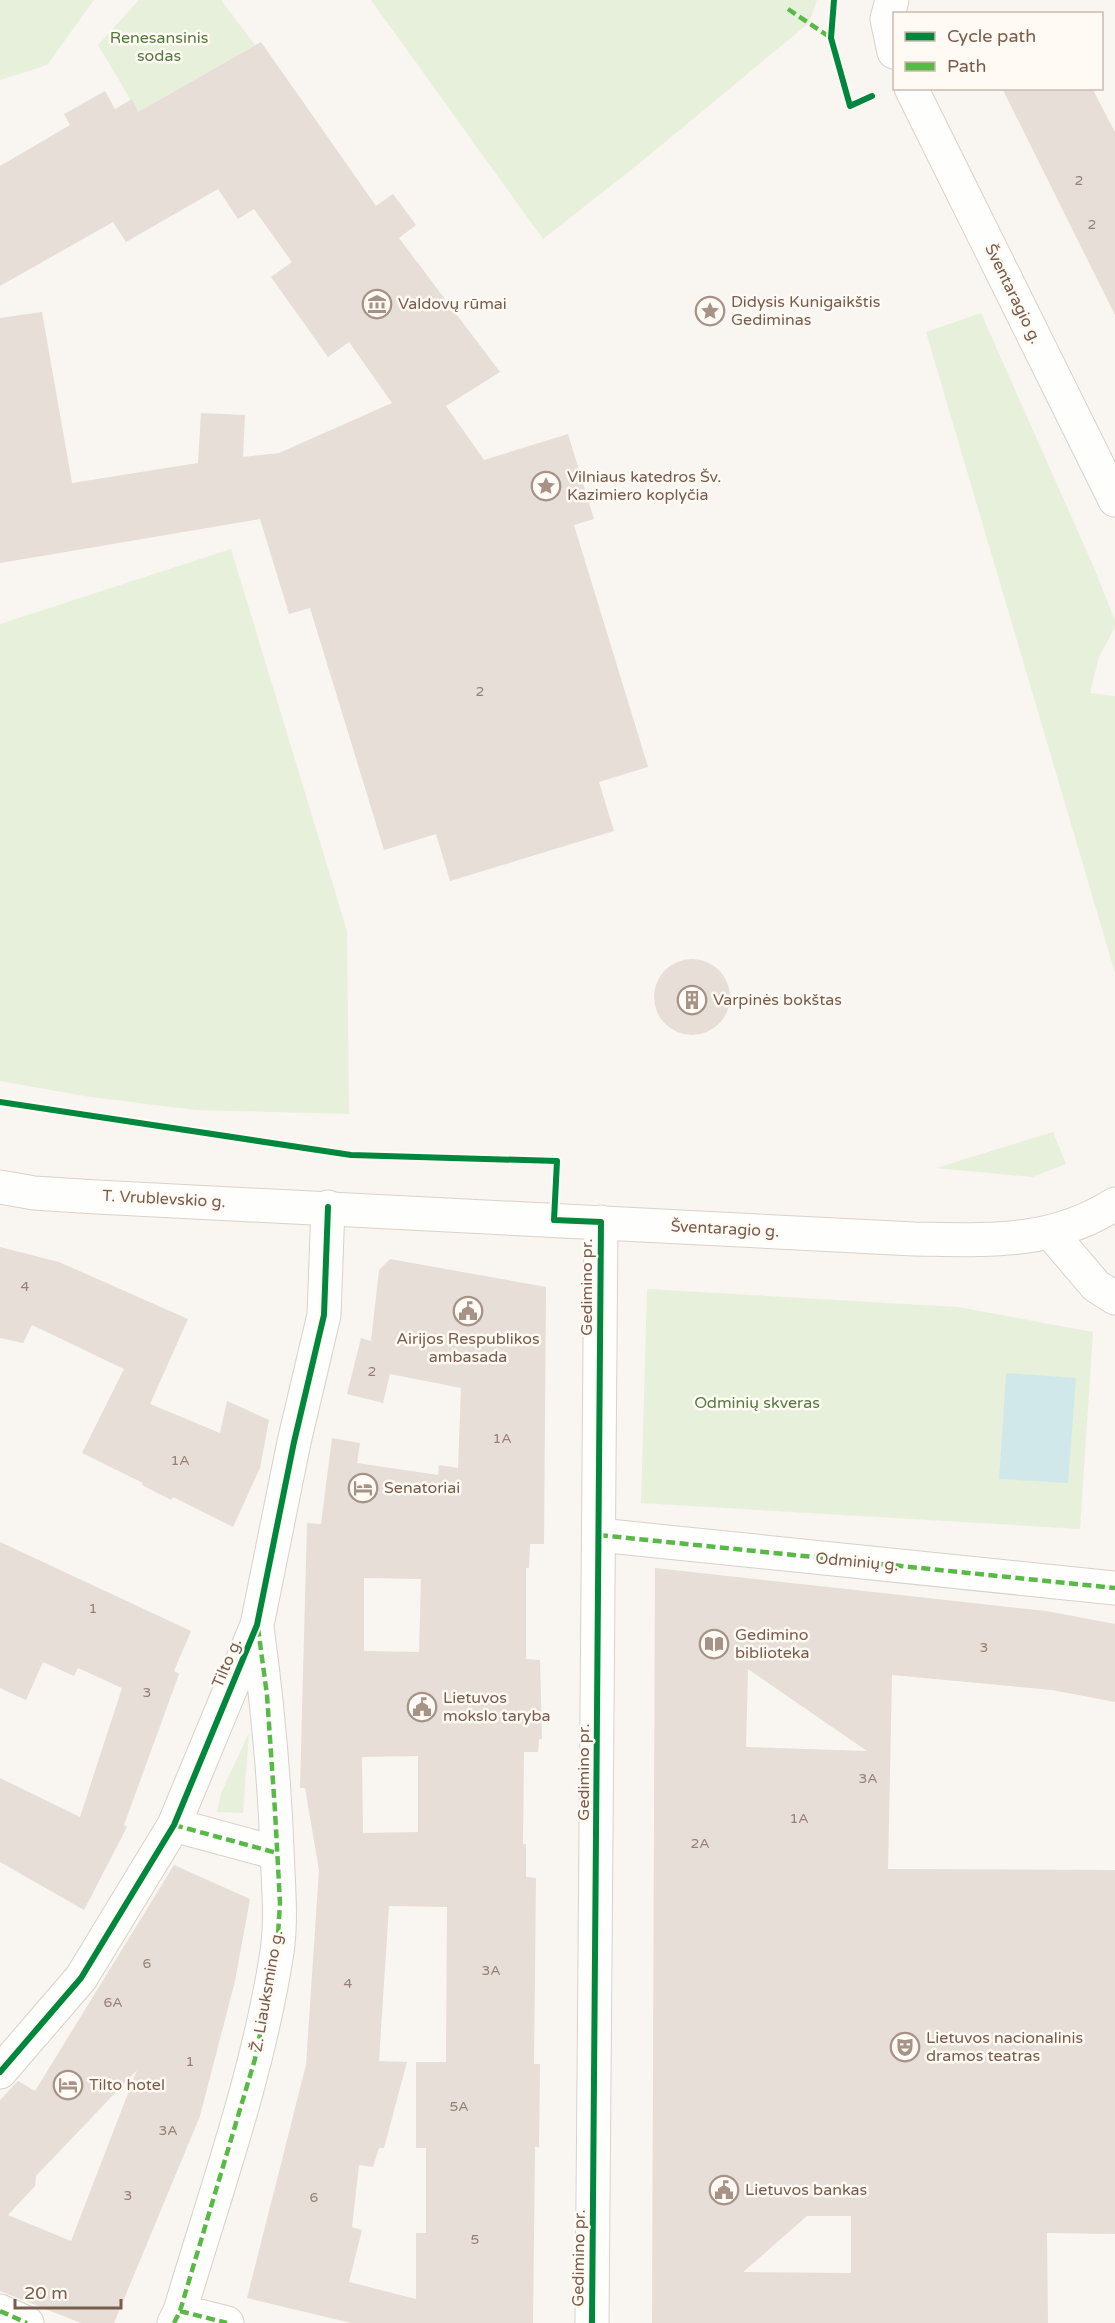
<svg xmlns="http://www.w3.org/2000/svg" width="1115" height="2323" font-family="'Varela Round',sans-serif">
<style>
.green{fill:#e7f0db}
.water{fill:#d0e8ea}
.building{fill:#e6ded7;fill-rule:evenodd}
.lines{fill:none;stroke-linecap:round;stroke-linejoin:round}
.minor-casing{stroke:#d7d1cb;stroke-width:35}
.secondary-casing{stroke:#d9d2cb;stroke-width:35}
.minor{stroke:#fefefd;stroke-width:33}
.secondary{stroke:#fefefd;stroke-width:33}
.quiet{stroke:#58b947;stroke-width:4.5;stroke-dasharray:9 4.5;stroke-linecap:butt}
.cycleway-casing{stroke:#fffaf3;stroke-width:10}
.cycleway{stroke:#00873e;stroke-width:6}
.labels{text-anchor:middle;dominant-baseline:central;stroke-width:5;stroke-linejoin:round;paint-order:stroke}
.number-label{font-size:14px;fill:#977e72}
.park-label{font-size:16px;fill:#537a41;stroke:#fffaf3}
.street-label{font-size:16px;fill:#7a5c4d;stroke:#fffaf3}
.poi-label{font-size:16px;fill:#7a5c4d;stroke:#fffaf3;text-anchor:start}
</style>
<rect width="100%" height="100%" fill="#f9f5f0"/>
<path class="green" d="M0 0H94L47 65 0 80Z
M139 0H221L255 45 138 112 98 45Z
M371 0H817L809 23 636 166 543 239Z
M981 313 1095 570 1115 621V627L1099 657 1090 693 1115 696V973L926 332Z
M231 549 347 931 349 1114 195 1110 84 1096 0 1081V624Z
M1053 1132 1066 1164 1032 1177 936 1168Z
M647 1289 958 1307 1093 1332 1080 1529 641 1503Z
M249 1733 243 1813 217 1812 221 1793Z"/>
<path class="water" d="M1006 1373 1076 1378 1068 1483 999 1479Z"/>
<path class="building" d="M261 42 376 206 393 194 416 225 399 238 500 372 446 406 484 460 568 434 594 519 574 525 648 767 599 782 614 831 450 881 436 834 384 850 310 608 289 614 260 519 0 563V318L42 312 72 483 198 463 201 413 245 415 243 457 279 453 392 403 349 342 328 357 271 277 292 262 254 209 238 219 218 189 126 242 113 222 0 286V166L70 125 64 114 105 91 115 109 132 99 138 112Z
M1002 88H1092L1115 132V315Z
M654 997a38 38 0 1 1 76 0a38 38 0 1 1-76 0Z
M0 1247 59 1262 188 1319 150 1404 220 1433 227 1401 269 1420 260 1468 233 1527 173 1497 171 1500 142 1485 143 1483 82 1453 124 1369 32 1325 23 1343 0 1338Z
M390 1259 546 1287 544 1544H530L529 1568H526V1659L540 1660 542 1739H539L538 1752H524L523 1844H526V1877L536 1878 534 2064H540L539 2147H535L533 2323H351L247 2298 306 2065 319 1870 305 1788H300L307 1523 321 1524 332 1438 360 1443 357 1463 438 1475 439 1465 458 1468 461 1388 390 1374 383 1403 347 1394 361 1338 371 1341 379 1270ZM364 1578 421 1579 419 1652 364 1651ZM418 1756V1832L363 1833 362 1757ZM389 1906 447 1907 446 2062H416V2148H426V2233H416V2299L349 2282 362 2230 352 2227 359 2165 373 2167 379 2148H384L407 2062 379 2061Z
M0 1542 191 1631 174 1671 179 1674 124 1825 127 1827 84 1910 0 1862V1778L80 1817 122 1688 78 1668 74 1676 43 1662 26 1700 0 1688Z
M655 1568 1046 1611 1115 1624V1702L1052 1690 892 1675 888 1869 1115 1870V2234L1047 2233 1048 2323H652ZM748 1669 867 1751 746 1747ZM807 2216H851V2273L743 2272Z
M174 1865 250 1899 235 1981 200 2116 114 2323H81L0 2291V2100L18 2081 35 2091ZM137 2070 71 2241 8 2215 35 2186 36 2176Z"/>
<g class="lines">
<g class="minor-casing">
<path id="minor" d="M1051 1233 1096 1286 1115 1298
M599 1535 1115 1588
M174 1825 277 1853
M0 2072 81 1978 174 1825 257 1625 294 1442 324 1315 328 1207
M0 2311 27 2323
M180 2311 227 2323
M174 2323 180 2311C215 2193 258 2075 277 1952 282 1918 278 1883 277 1848 274 1774 267 1700 257 1627"/>
</g>
<g class="secondary-casing">
<path id="secondary" d="M892 0 887 19 894 52
M911 88 1115 500
M0 1187 34 1193 97 1197 914 1239C988 1240 1050 1245 1115 1204
M592 2323 601 1222"/>
</g>
<use href="#minor" class="minor"/>
<use href="#secondary" class="secondary"/>
<path class="quiet" d="M788 9 831 38
M599 1535 1115 1588
M174 1825 277 1853
M0 2311 27 2323
M180 2311 227 2323
M174 2323 180 2311 255 2059 277 1951 280 1903 275 1811 267 1695 258 1628"/>
<g class="cycleway-casing">
<path id="cycleway" d="M834 0 831 38 850 106 872 96
M0 1102 351 1155 557 1161 554 1220 601 1222 592 2323
M0 2072 81 1978 174 1825 257 1625 294 1442 324 1315 328 1207"/>
</g>
<use href="#cycleway" class="cycleway"/>
</g>
<defs>
<g id="museum-ring" transform="scale(1.5)"><circle r="9.5" fill="#fffaf3" stroke="#a69286" stroke-width="1.5"/><path d="M0-6L6-3V-2H-6V-3ZM-5-1h2V3h-2ZM-1-1h2V3h-2ZM3-1h2V3H3ZM-6 4H6V6H-6Z" fill="#a69286"/></g>
<g id="sight-ring" transform="scale(1.5)"><circle r="9.5" fill="#fffaf3" stroke="#a69286" stroke-width="1.5"/><path d="M0-6L1.8-2.2L6-1.7L2.9 1.2L3.7 5.4L0 3.3L-3.7 5.4L-2.9 1.2L-6-1.7L-1.8-2.2Z" fill="#a69286"/></g>
<g id="building-ring" transform="scale(1.5)"><circle r="9.5" fill="#fffaf3" stroke="#a69286" stroke-width="1.5"/><path d="M-4-6H4V6H1V3H-1V6H-4ZM-2.5-4.3h1.7v1.8h-1.7ZM.8-4.3h1.7v1.8H.8ZM-2.5-1h1.7V.8h-1.7ZM.8-1h1.7V.8H.8Z" fill="#a69286"/></g>
<g id="civic-ring" transform="scale(1.5)"><circle r="9.5" fill="#fffaf3" stroke="#a69286" stroke-width="1.5"/><path d="M-.6-6.5H3V-4.5H.6V-3L4-1V1h2V6H-6V1h2V-1L-.6-3ZM-1.2 2.5V6h2.4V2.5Z" fill="#a69286"/></g>
<g id="hotel-ring" transform="scale(1.5)"><circle r="9.5" fill="#fffaf3" stroke="#a69286" stroke-width="1.5"/><path d="M-6-4.5h1.5V1H6V5H4.5V3h-9V5H-6ZM-4 0a1.8 1.8 0 1 1 3.6 0ZM.5 0V-2.5h3Q6-2.5 6 0Z" fill="#a69286"/></g>
<g id="library-ring" transform="scale(1.5)"><circle r="9.5" fill="#fffaf3" stroke="#a69286" stroke-width="1.5"/><path d="M-6-4Q-3-5.5-.7-3.5V5Q-3 3-6 4ZM6-4Q3-5.5 .7-3.5V5Q3 3 6 4Z" fill="#a69286"/></g>
<g id="theatre-ring" transform="scale(1.5)"><circle r="9.5" fill="#fffaf3" stroke="#a69286" stroke-width="1.5"/><path d="M-5-5.5Q0-4 5-5.5V0Q5 5 0 6Q-5 5-5 0ZM-3.3-2.5H-1v1.5H-3.3ZM1-2.5H3.3v1.5H1ZM-2.8 1Q0 5.5 2.8 1Z" fill="#a69286"/></g>
</defs>
<g fill-rule="evenodd">
<use href="#museum-ring" x="377" y="304"/>
<use href="#sight-ring" x="710" y="311"/>
<use href="#sight-ring" x="546" y="486"/>
<use href="#building-ring" x="692" y="1000"/>
<use href="#civic-ring" x="468" y="1311"/>
<use href="#hotel-ring" x="363" y="1488"/>
<use href="#library-ring" x="714" y="1644"/>
<use href="#civic-ring" x="422" y="1707"/>
<use href="#theatre-ring" x="905" y="2047"/>
<use href="#hotel-ring" x="68" y="2085"/>
<use href="#civic-ring" x="724" y="2190"/>
</g>
<g class="labels">
<g class="number-label">
<text x="1079" y="180">2</text>
<text x="1092" y="224">2</text>
<text x="480" y="691">2</text>
<text x="25" y="1286">4</text>
<text x="372" y="1371">2</text>
<text x="502" y="1438">1A</text>
<text x="180" y="1460">1A</text>
<text x="93" y="1608">1</text>
<text x="984" y="1647">3</text>
<text x="147" y="1692">3</text>
<text x="868" y="1778">3A</text>
<text x="799" y="1818">1A</text>
<text x="700" y="1843">2A</text>
<text x="147" y="1963">6</text>
<text x="491" y="1970">3A</text>
<text x="348" y="1983">4</text>
<text x="113" y="2002">6A</text>
<text x="190" y="2061">1</text>
<text x="459" y="2106">5A</text>
<text x="168" y="2130">3A</text>
<text x="128" y="2195">3</text>
<text x="314" y="2197">6</text>
<text x="475" y="2239">5</text>
</g>
<g class="park-label">
<text x="159" y="38">Renesansinis<tspan x="159" dy="18">sodas</tspan></text>
<text x="757" y="1403">Odminių skveras</text>
</g>
<g class="street-label">
<text transform="translate(1013 294) rotate(64)">Šventaragio g.</text>
<text transform="translate(164 1199) rotate(3)">T. Vrublevskio g.</text>
<text transform="translate(725 1229) rotate(3)">Šventaragio g.</text>
<text transform="translate(587 1287) rotate(-90)">Gedimino pr.</text>
<text transform="translate(857 1562) rotate(5)">Odminių g.</text>
<text transform="translate(227 1663) rotate(-67)">Tilto g.</text>
<text transform="translate(584 1772) rotate(-90)">Gedimino pr.</text>
<text transform="translate(267 1991) rotate(-80)">Ž. Liauksmino g.</text>
<text transform="translate(579 2258) rotate(-89)">Gedimino pr.</text>
</g>
<g class="poi-label">
<text x="731" y="302">Didysis Kunigaikštis<tspan x="731" dy="18">Gediminas</tspan></text>
<text x="398" y="304">Valdovų rūmai</text>
<text x="567" y="477">Vilniaus katedros Šv.<tspan x="567" dy="18">Kazimiero koplyčia</tspan></text>
<text x="713" y="1000">Varpinės bokštas</text>
<text x="468" y="1339" text-anchor="middle">Airijos Respublikos<tspan x="468" dy="18">ambasada</tspan></text>
<text x="384" y="1488">Senatoriai</text>
<text x="735" y="1635">Gedimino<tspan x="735" dy="18">biblioteka</tspan></text>
<text x="443" y="1698">Lietuvos<tspan x="443" dy="18">mokslo taryba</tspan></text>
<text x="926" y="2038">Lietuvos nacionalinis<tspan x="926" dy="18">dramos teatras</tspan></text>
<text x="89" y="2085">Tilto hotel</text>
<text x="745" y="2190">Lietuvos bankas</text>
</g>
</g>
<rect x="893" y="12" width="210" height="78" fill="#fffaf3" stroke="#cabbb1" stroke-width="1.5"/>
<rect x="905" y="32" width="30" height="9" fill="#00873e" stroke="#cabbb1" stroke-width="1.5"/>
<text x="947" y="42" font-size="18" fill="#7a5c4d">Cycle path</text>
<rect x="905" y="62" width="30" height="9" fill="#58b947" stroke="#cabbb1" stroke-width="1.5"/>
<text x="947" y="72" font-size="18" fill="#7a5c4d">Path</text>
<path d="M15 2299v9h106v-9" fill="none" stroke="#7a5c4d" stroke-width="3"/>
<text x="24" y="2299" font-size="18" fill="#7a5c4d" stroke="#fffaf3" stroke-width="4.5" paint-order="stroke">20 m</text>
</svg>
